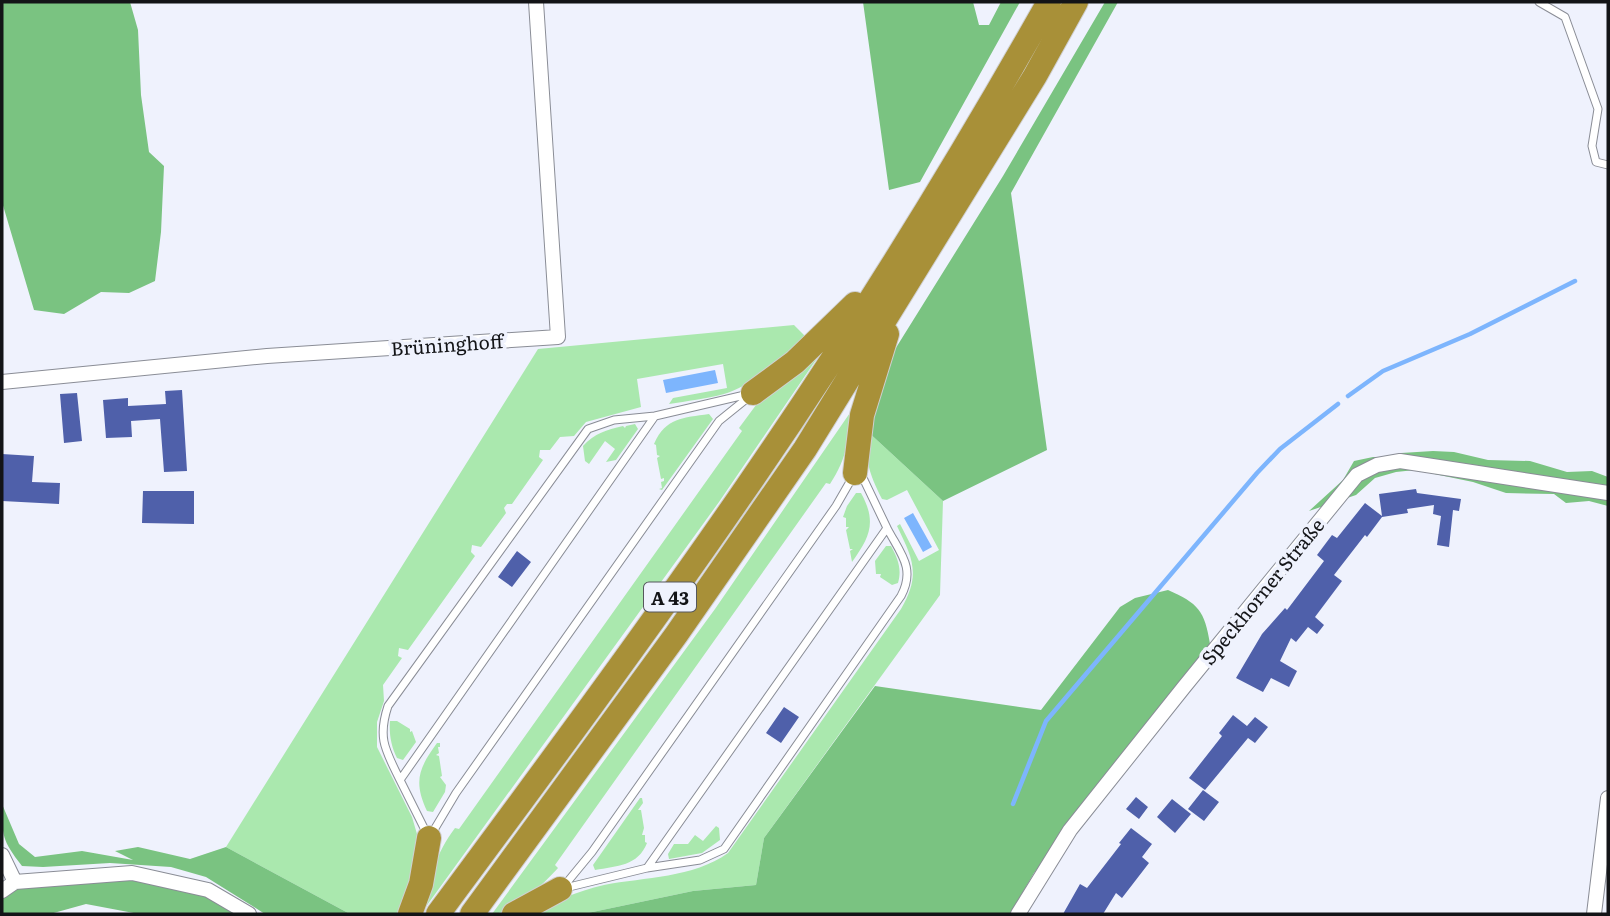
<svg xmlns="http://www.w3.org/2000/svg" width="1610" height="916" font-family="Literata,serif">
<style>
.green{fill:#aae8ae}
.forest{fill:#7ac381}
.water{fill:#7db5fd}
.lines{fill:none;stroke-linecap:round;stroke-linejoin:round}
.stream{stroke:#7db5fd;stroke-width:4.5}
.building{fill:#4f60aa}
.lane-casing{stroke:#8a8d96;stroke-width:9}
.street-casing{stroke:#8a8d96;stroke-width:16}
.highway-casing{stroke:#d0d0d1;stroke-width:26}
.lane{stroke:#fff;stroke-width:7}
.street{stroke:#fff;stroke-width:14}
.highway{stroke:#a89038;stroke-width:24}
.labels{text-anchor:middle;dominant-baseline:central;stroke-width:7;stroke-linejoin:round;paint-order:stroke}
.shield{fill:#eff2fd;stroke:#55575c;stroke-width:2}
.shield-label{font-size:18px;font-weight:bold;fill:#131417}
.street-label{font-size:19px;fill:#131417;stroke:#eff2fd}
</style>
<rect width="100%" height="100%" fill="#eff2fd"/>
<path class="green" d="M794 325 806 337C787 358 751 386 724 394 706 399 687 401 669 404L673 398 727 388 723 364 637 379 641 407 586 422 574 436 560 437 550 450H540L539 457 543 460 512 504H507L504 508 506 513 481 547 472 545 471 552 475 556 408 650 399 648 398 656 402 658 383 685 384 701 377 722V747L412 817 417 834 415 869 399 914H350L226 847 538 349Z
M820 354 719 502 425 908C431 875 435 855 455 828L459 829 742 431 739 428 765 393Z
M854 407C848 438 848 457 830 484L826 483 555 865 558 868C543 884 514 914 492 914L715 609Z
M709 414 713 419 662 490 659 489 662 488 661 482 664 481V478L661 479 657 458 660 456 657 455 656 445 654 444C666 417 683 418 709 414Z
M635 424 638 429 616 460 606 462 615 449 605 441 589 464 585 461 583 446C595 433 606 430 623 426L625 428 626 426Z
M866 430 943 501 940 595 764 838 756 885 693 891 583 914H529C553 902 577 891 604 885 645 877 693 878 728 853L901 609C921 575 913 559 897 526L900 524 919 561 939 550 907 490 887 500 882 499C868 471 866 462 866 430Z
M856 493H861C877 522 870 537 852 562L850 551 853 549H850L846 530 849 527H846V518L843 517 847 506Z
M886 546H891C898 559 902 569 898 583L892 585 880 577 881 574H876L875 561Z
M390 721H397L410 729V732L412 731 416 742 403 760 397 758C391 746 389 734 390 721Z
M437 743H440V747H438L439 753 436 755 439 756 442 776 440 777 446 785 445 792 433 812 427 811C413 781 419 768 437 743Z
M640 798H642L643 803 638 810H641L644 828 642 835H645V842L647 843C638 866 617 866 595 870L593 865Z
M716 826 719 828 720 840 702 853 669 859 668 854 674 844H688L695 835 703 841Z"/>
<path class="forest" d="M2 2H130L138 30 141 95 149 152 164 166 161 232 155 281 129 293 101 292 64 314 34 310 2 202Z
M863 2H973L979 25H989L1001 2H1020L920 182 889 190Z
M1105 2H1118L1011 193 1047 450 943 501 866 430 884 367 1003 176Z
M1433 451 1454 452 1488 460 1530 461 1567 472 1592 471 1608 477V506L1589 501 1566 503 1554 494 1506 493 1473 482 1415 470 1396 472 1375 478 1356 495 1309 511 1343 480 1354 461 1373 457H1393L1401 453Z
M1168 590C1198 603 1205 611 1210 644L1034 873 1010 914H583L693 891 756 885 764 838 875 686 1041 710 1120 607 1135 598Z
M2 804 19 844 35 857 82 851 133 860 115 851 138 847 190 859 226 847 350 914H265L206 877 171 867 110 863 43 867 22 866C2 840 2 836 2 804Z
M131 876 207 893 238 914H139L86 904 50 914H2V894L16 884Z"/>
<path class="water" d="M715 370 718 383 666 393 663 380Z
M913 513 932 547 923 552 904 518Z"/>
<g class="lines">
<path class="stream" d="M1348 396 1383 371 1470 334 1575 281
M1013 804 1046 721 1257 473 1280 449 1338 404"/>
</g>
<path class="building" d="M182 390 187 471 164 472 160 419 131 421 132 437 106 438 103 400 128 398V406L166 404 165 391Z
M77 393 82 441 64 443 60 394Z
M2 454 34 456 32 482 60 483 59 504 2 501Z
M1416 489 1417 493 1461 499 1459 511 1453 510 1449 547 1437 545 1441 516 1433 514 1434 505 1407 509 1408 513 1382 517 1367 537 1365 535 1334 575 1342 581 1315 617 1324 625 1317 634 1308 627 1296 642 1291 638 1280 661 1297 671 1289 687 1271 678 1263 692 1236 678 1262 634 1285 608 1287 610 1324 561 1317 555 1332 535 1337 538 1365 503 1382 516 1379 494Z
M143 491H194V524L142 523Z
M517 551 531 562 512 587 498 577Z
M784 707 799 717 781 743 766 733Z
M1233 715 1247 726 1255 717 1268 727 1255 743 1248 738 1205 790 1189 778 1222 736 1219 733Z
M1203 790 1219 802 1204 821 1188 809Z
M1136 797 1148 807 1139 819 1126 809Z
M1172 799 1191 814 1175 833 1157 817Z
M1131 828 1152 844 1142 857 1149 863 1122 898 1116 893 1103 914H1063L1080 884 1087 888 1121 844 1119 843Z"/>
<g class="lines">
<g class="lane-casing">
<path id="lane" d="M1539 2 1565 17 1598 109 1592 146 1596 162 1608 165
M400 780C386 751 377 739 388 706L588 429 614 420 655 416
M427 834 400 780 655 416 749 394
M431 835 456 793 719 421 750 396
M564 886 592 852 836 506 855 473 864 480 887 528 647 868
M565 888 647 868 700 860 724 849 901 596C916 568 900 553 887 528"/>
</g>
<g class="street-casing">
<path id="street" d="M2 382 267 356 558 337 536 2
M2 855 15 882
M2 891 15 882 132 873 208 890 249 914
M1018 914 1070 830 1184 687 1357 475 1377 465 1400 461 1608 493
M1594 914 1608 798"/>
</g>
<g class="highway-casing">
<path id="highway" d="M753 393 795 362 855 304
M855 473 862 415 887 334
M410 914 421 884 429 838
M438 914C541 775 644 636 742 494 852 335 954 170 1049 2
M472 914 676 635 805 449 1035 76 1076 2
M514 914 560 889"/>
</g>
<use href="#lane" class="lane"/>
<use href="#street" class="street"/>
<use href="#highway" class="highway"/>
</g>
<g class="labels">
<rect class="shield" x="644" y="582.5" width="52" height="29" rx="5"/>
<g class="shield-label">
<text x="670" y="597">A 43</text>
</g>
<g class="street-label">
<text transform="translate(447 344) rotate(-4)">Brüninghoff</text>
<text transform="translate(1262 591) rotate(-51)">Speckhorner Straße</text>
</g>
</g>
<rect width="1610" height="916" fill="none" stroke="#131417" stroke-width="7"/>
</svg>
